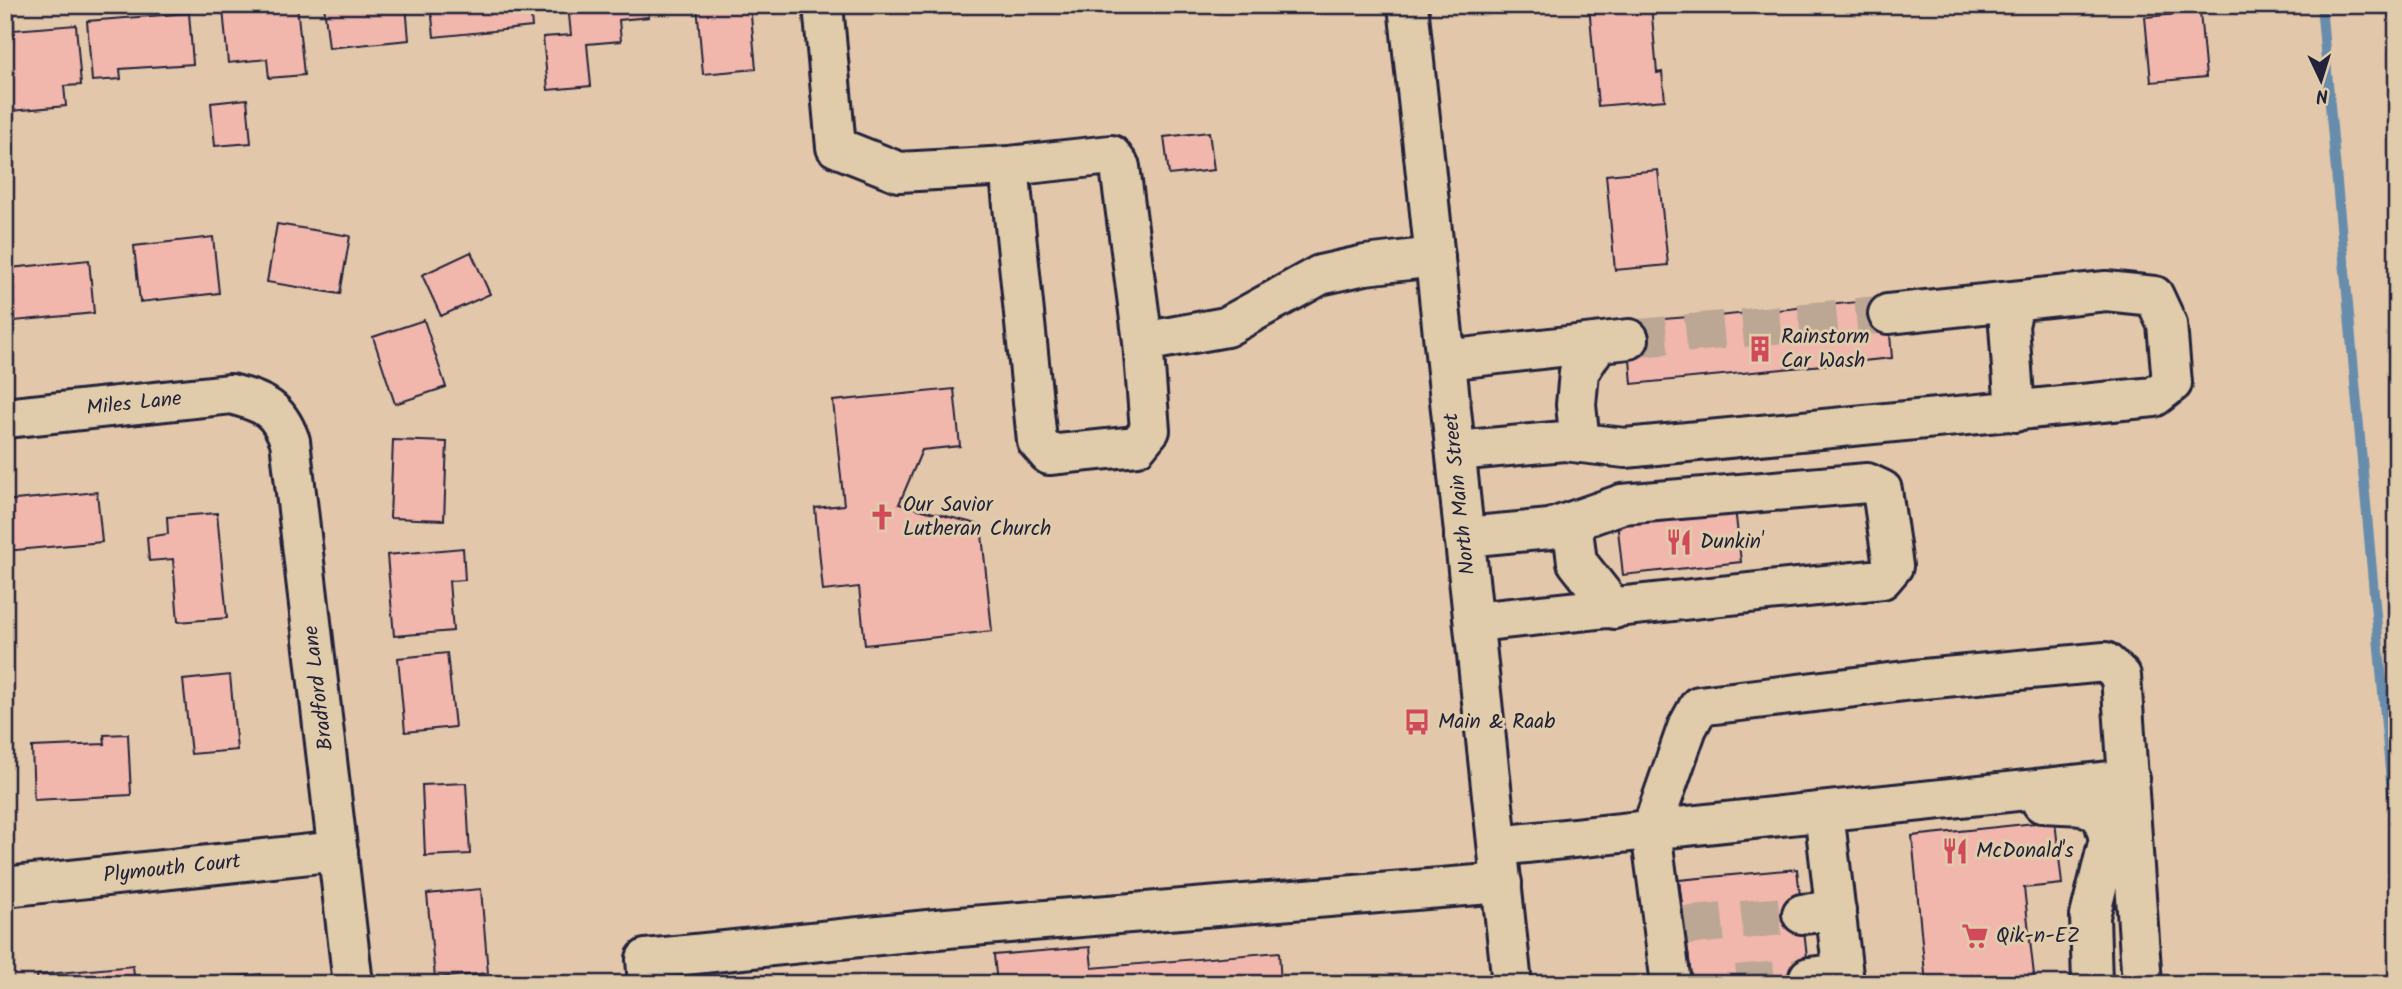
<svg xmlns="http://www.w3.org/2000/svg" width="2402" height="989" font-family="Kalam,sans-serif">
<style>
.lines{fill:none;stroke-linecap:round;stroke-linejoin:round}
.stream{stroke:#688dac;stroke-width:10}
.building{fill:#f1b7ac;stroke:#22223b;stroke-width:2}
.minor-tunnel{stroke:#bca694;stroke-width:38;stroke-dasharray:38 19;stroke-linecap:butt}
.minor-casing{stroke:#22223b;stroke-width:44}
.major-casing{stroke:#22223b;stroke-width:44}
.minor{stroke:#e0cbaa;stroke-width:38}
.major{stroke:#e0cbaa;stroke-width:38}
.labels{text-anchor:middle;dominant-baseline:central;stroke-width:6;stroke-linejoin:round;paint-order:stroke}
.poi-label{font-size:21px;fill:#22223b;stroke:#e0cbaa;text-anchor:start}
.street-label{font-size:21px;fill:#22223b;stroke:#e0cbaa}
</style>
<rect width="100%" height="100%" fill="#e3c7aa"/>
<filter id="ink" filterUnits="userSpaceOnUse"><feTurbulence type="fractalNoise" baseFrequency=".0143" numOctaves="2"/><feDisplacementMap in="SourceGraphic" scale="14" xChannelSelector="R" yChannelSelector="G"/><feConvolveMatrix kernelMatrix="1 2 1 2 8 2 1 2 1" color-interpolation-filters="sRGB"/></filter>
<g filter="url(#ink)">
<g class="lines">
<path class="stream" d="M2321 5 2397 848"/>
</g>
<path class="building" d="M266 5H297L304 75 269 78 267 59 228 63 223 9Z
M324 5H406L409 40 329 48Z
M431 5H530L532 27 434 37Z
M568 5H648L649 17 619 20 621 41 587 44 591 86 548 90 543 37 571 35Z
M697 5H750L756 69 703 74Z
M1589 5H1651L1657 73 1662 72 1665 100 1598 106Z
M2200 12 2206 77 2151 82 2145 17Z
M189 13 193 64 120 69 121 79 92 81 87 21Z
M5 18H13L14 30 76 25 81 85 64 86 66 106 11 111 12 130H5Z
M247 99 251 143 215 146 211 103Z
M1209 132 1214 170 1169 175 1164 137Z
M1658 170 1668 265 1615 270 1606 175Z
M277 224 350 236 340 294 267 282Z
M213 237 219 293 140 302 134 246Z
M471 252 490 294 441 316 422 275Z
M89 260 94 313 15 321 10 268Z
M1887 299 1892 358 1632 384 1627 322 1688 317V319Z
M424 320 446 387 395 404 373 337Z
M954 389 960 446 922 450 899 504 981 525 992 631 865 645 859 587 823 591 815 508 844 505 833 401Z
M393 440 447 442 444 520 390 518Z
M97 492 102 542 6 551 5 501Z
M1735 508 1741 562 1623 575 1617 521Z
M217 513 227 618 178 622 173 559 149 561 147 537 168 534 167 517Z
M463 548 465 580 449 581 453 631 394 636 387 555Z
M447 653 455 727 405 732 398 658Z
M230 675 237 750 191 754 183 680Z
M128 734 131 795 34 800 32 747 105 744 104 735Z
M466 783 470 854 425 856 422 785Z
M2055 821 2062 884 2024 888 2035 984H1926L1912 836Z
M1797 869 1810 984H1692L1679 880Z
M481 889 488 973 435 978 427 894Z
M1090 947 1092 968 1279 952 1281 984H997L994 955Z
M133 966 135 984H38L37 975Z
M261 974 262 984H211V979Z
M781 976 782 984H704Z"/>
<g class="lines">
<path class="minor-tunnel" d="M1629 339 1888 314
M1685 926 1802 914
M1737 984 1809 977"/>
<g class="minor-casing">
<path id="minor" d="M823 5 836 147 899 172 1009 166 1037 441 1049 455 1137 446 1150 430 1143 342 1226 327 1320 275 1365 265 1435 257
M1009 166 1111 155 1120 167 1143 342
M1446 360 1629 339
M2015 412 2009 325 2015 301
M5 418 231 394C264 403 278 408 290 441L353 984
M1580 443 1576 405 1579 372 1598 343
M1456 451 1564 441 1625 448 2154 397 2172 383 2167 324 2154 296 2106 291 1888 314
M1572 522 1577 562 1614 609
M1464 537 1550 529 1622 504 1867 483 1882 490 1893 566 1882 579 1474 622
M2042 803 2083 805 2102 814 2109 839 2090 916 2092 984
M1824 812 1844 984
M1498 846 2130 779
M5 887 338 851
M1802 914 1836 911
M1809 977 1843 973
M648 984 646 959 947 928 1502 883
M1671 984 1651 831 1687 728 1699 706 1913 680 2105 662 2121 676 2142 984"/>
</g>
<g class="major-casing">
<path id="major" d="M1408 5 1512 984"/>
</g>
<use href="#minor" class="minor"/>
<use href="#major" class="major"/>
</g>
</g>
<defs>
<g id="building-bare" transform="scale(2.1)"><path d="M-4-6H4V6H1V3H-1V6H-4ZM-2.5-4.3h1.7v1.8h-1.7ZM.8-4.3h1.7v1.8H.8ZM-2.5-1h1.7V.8h-1.7ZM.8-1h1.7V.8H.8Z" fill="#d1495b" stroke="#e0cbaa" stroke-width="2.5" paint-order="stroke"/></g>
<g id="church-bare" transform="scale(2.1)"><path d="M-1.2-6h2.4v3.5h3.3v2.4h-3.3V6h-2.4V-.1h-3.3v-2.4h3.3Z" fill="#d1495b" stroke="#e0cbaa" stroke-width="2.5" paint-order="stroke"/></g>
<g id="restaurant-bare" transform="scale(2.1)"><path d="M-5-6h1v4h1v-4h1v4h1v-4h1v5L-1.5 .5V6h-2V.5L-5-1ZM5-6V6H3V1.5H1.5Q1.5-4 5-6Z" fill="#d1495b" stroke="#e0cbaa" stroke-width="2.5" paint-order="stroke"/></g>
<g id="bus-bare" transform="scale(2.1)"><path d="M-5-6H5V4H4V6H2V4H-2V6H-4V4H-5ZM-3.5-4V0h7V-4ZM-3.5 1.2v1.5H-2V1.2ZM2 1.2v1.5H3.5V1.2Z" fill="#d1495b" stroke="#e0cbaa" stroke-width="2.5" paint-order="stroke"/></g>
<g id="supermarket-bare" transform="scale(2.1)"><path d="M-6-5.5h2.5l.6 2H6L4.5 2H-2.5L-4.4-4H-6ZM-1.5 3.2a1.3 1.3 0 1 0 .1 0ZM3 3.2a1.3 1.3 0 1 0 .1 0Z" fill="#d1495b" stroke="#e0cbaa" stroke-width="2.5" paint-order="stroke"/></g>
</defs>
<g fill-rule="evenodd">
<use href="#building-bare" x="1760" y="349"/>
<use href="#church-bare" x="882" y="517"/>
<use href="#restaurant-bare" x="1679" y="542"/>
<use href="#bus-bare" x="1417" y="722"/>
<use href="#restaurant-bare" x="1955" y="851"/>
<use href="#supermarket-bare" x="1975" y="936"/>
</g>
<g class="labels">
<g class="poi-label">
<text x="1781" y="337">Rainstorm<tspan x="1781" dy="24">Car Wash</tspan></text>
<text x="903" y="505">Our Savior<tspan x="903" dy="24">Lutheran Church</tspan></text>
<text x="1700" y="542">Dunkin'</text>
<text x="1438" y="722">Main &amp; Raab</text>
<text x="1976" y="851">McDonald's</text>
<text x="1996" y="936">Qik-n-EZ</text>
</g>
<g class="street-label">
<text transform="translate(134 404) rotate(-6)">Miles Lane</text>
<text transform="translate(1460 494) rotate(-96)">North Main Street</text>
<text transform="translate(319 688) rotate(-97)">Bradford Lane</text>
<text transform="translate(172 869) rotate(-6)">Plymouth Court</text>
</g>
</g>
<rect width="2402" height="989" fill="none" stroke="#e0cbaa" stroke-width="28"/>
<rect x="14" y="14" width="2374" height="961" fill="none" stroke="#22223b" stroke-width="2.5" filter="url(#ink)"/>
<g transform="translate(2321 80) rotate(176)" stroke="#e0cbaa" stroke-width="5" paint-order="stroke">
<path d="M0-5L12 26L0 18L-12 26Z" fill="#22223b"/>
<text y="-10" font-size="19" font-weight="bold" text-anchor="middle" fill="#22223b">N</text>
</g>
</svg>
